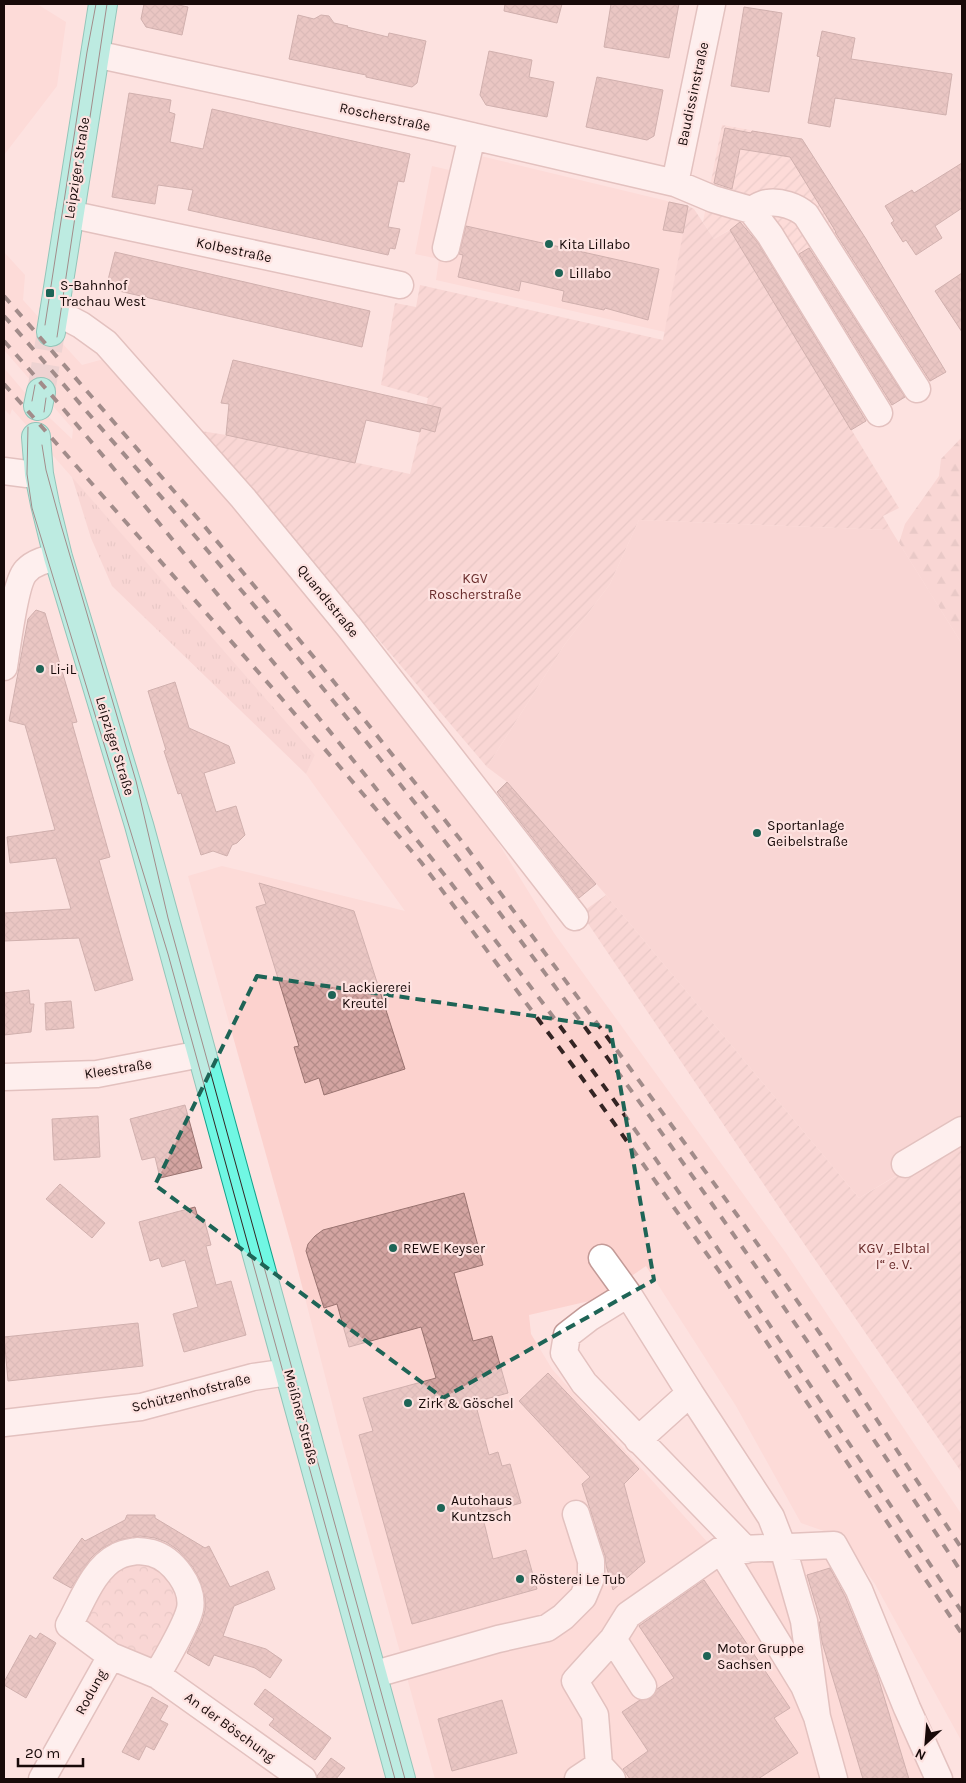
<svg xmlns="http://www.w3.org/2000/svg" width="966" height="1783" font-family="Karla,sans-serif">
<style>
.built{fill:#fcd2ce}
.industrial{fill:url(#industrial-furrows)}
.grass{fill:url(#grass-tufts)}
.forest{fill:url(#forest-firs)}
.park{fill:url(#park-crowns)}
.garden{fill:url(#garden-furrows)}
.pitch{fill:#f4c8c5}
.building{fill:url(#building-cross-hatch);stroke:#9a7370}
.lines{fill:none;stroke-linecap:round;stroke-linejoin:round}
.major-tunnel{stroke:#dbc2c0;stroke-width:28;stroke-dasharray:28 14;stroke-linecap:butt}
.minor-casing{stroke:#c39a97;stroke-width:29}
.major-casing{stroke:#13a18a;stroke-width:30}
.minor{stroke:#fff;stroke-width:26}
.major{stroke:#70f7e3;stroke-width:28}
.tram{stroke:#342423;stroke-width:1}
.rail{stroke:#342423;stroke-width:4;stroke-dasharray:9 9;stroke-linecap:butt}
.marked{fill:none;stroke:#1e6456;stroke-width:4;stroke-dasharray:10 6;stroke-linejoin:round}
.poi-dot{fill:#1e6456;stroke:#fde2e0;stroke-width:2}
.labels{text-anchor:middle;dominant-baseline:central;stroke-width:4.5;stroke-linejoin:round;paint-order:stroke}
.street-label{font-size:14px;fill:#180a09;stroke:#fde2e0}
.poi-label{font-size:14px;fill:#180a09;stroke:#fde2e0;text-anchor:start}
.park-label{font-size:14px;fill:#6a2d2c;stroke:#fde2e0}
</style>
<defs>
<pattern id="industrial-furrows" width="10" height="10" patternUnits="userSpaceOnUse" patternTransform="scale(1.25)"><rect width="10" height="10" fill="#fcd2ce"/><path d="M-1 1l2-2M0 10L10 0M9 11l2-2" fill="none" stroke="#d7b3b0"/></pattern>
<pattern id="grass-tufts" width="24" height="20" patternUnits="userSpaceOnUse" patternTransform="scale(1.25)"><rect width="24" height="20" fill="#f4c8c5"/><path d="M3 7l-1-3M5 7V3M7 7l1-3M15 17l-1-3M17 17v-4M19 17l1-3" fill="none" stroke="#d0aaa8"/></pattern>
<pattern id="forest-firs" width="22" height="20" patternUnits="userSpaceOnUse" patternTransform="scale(1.25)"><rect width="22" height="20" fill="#f4c8c5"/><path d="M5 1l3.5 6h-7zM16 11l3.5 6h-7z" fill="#d0aaa8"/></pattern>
<pattern id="park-crowns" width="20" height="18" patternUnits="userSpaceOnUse" patternTransform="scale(1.25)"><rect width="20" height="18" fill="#f4c8c5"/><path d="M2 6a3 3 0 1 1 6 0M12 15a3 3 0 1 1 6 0" fill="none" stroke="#d0aaa8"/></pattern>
<pattern id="garden-furrows" width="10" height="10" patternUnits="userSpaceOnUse" patternTransform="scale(1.25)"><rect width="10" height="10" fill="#f4c8c5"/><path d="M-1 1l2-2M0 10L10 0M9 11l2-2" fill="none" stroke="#d0aaa8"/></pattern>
<pattern id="building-cross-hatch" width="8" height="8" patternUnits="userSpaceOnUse" patternTransform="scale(1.25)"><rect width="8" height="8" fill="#d3a4a1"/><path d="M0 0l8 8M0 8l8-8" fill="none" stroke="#b48c89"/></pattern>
</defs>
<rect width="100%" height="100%" fill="#fde2e0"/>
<path class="built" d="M4 4H37L66 22 57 86 4 155Z
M468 153 688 206 665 332 436 280 439 259 415 254 432 166 458 172Z
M4 252 25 275 23 300 82 365 104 359 183 446 462 784 554 933 786 1253 962 1515V1742L875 1584 841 1537 801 1523 736 1406 646 1266 598 1299 529 1315 531 1334 552 1369 727 1564 840 1542 953 1779H435L342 1442 293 1251 188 876 222 866 405 911 306 774 315 755 28 427 12 409 10 415 4 409V368L32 401 72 439 73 429 4 350Z"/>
<path class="industrial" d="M722 125 801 139 946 372 851 430 729 230 714 239 703 222Z"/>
<path class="grass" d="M72 477 315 755 306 774 112 586 91 538Z"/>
<path class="forest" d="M962 437V644L899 543 905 524 939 476 941 459Z"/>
<path class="park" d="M144 1564 169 1573 181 1590 177 1621 154 1663 83 1624 99 1588 121 1568Z"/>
<path class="garden" d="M688 206 694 209 714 239 730 230 899 508 883 516 891 530 639 520 610 584 565 644 487 767 201 431 226 435 410 474 428 398 381 385 395 303 416 307 420 285 663 340Z
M606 895 859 1198 962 1137V1473L787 1219 581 913Z"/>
<path class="pitch" d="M639 520 891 530 962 644V1136L859 1198 606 895 507 782 487 767 565 644 610 584Z"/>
<path class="building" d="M144 4H174L188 7 182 35 146 27 141 19Z
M505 4H562L557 23 504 11Z
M611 4H679L669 58 604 47Z
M744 7 782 13 769 92 731 86Z
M298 15 314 19 321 15 329 16 334 23 348 26 347 27 388 37 389 33 426 41 417 83 412 87 366 77V75L289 59Z
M822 31 855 38 851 59 952 74 946 115 835 98 830 127 808 123 820 57 817 56Z
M489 51 532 60 529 77 554 82 547 117 486 105 480 95Z
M597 77 663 90 654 136 647 140 586 127Z
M129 93 171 100 169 112 175 114 170 142 203 149 212 109 410 154 404 182 398 181 388 227 400 229 395 249 390 248 388 255 188 210 193 190 158 185 155 204 112 197Z
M725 128 751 133 752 131 802 139 866 239 946 372 930 381 835 232H836L790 157 740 149 732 189 714 183Z
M962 163V208L935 226 942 238 916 255 906 240 903 242 891 223 894 221 885 206 912 190 914 193Z
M669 202 688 206 683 233 663 230Z
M740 222 758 243 866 421 851 430 730 230Z
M466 226 659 269 648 320 605 308 604 310 562 301 564 291 521 281 519 291 458 277 463 255 459 254Z
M809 248 905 397 892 405 799 254Z
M115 252 370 311 362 347 106 288Z
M962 273V332L935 291Z
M233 360 441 408 435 432 421 428 420 432 366 420 355 463 226 435 229 404 221 403Z
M36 610 45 613 77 722 72 723 110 857 99 860 133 980 95 991 79 938 4 941V913L71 909 56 858 10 863 7 837 55 830 25 725 9 721 28 619Z
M175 682 189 728 229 746 235 763 204 773 216 812 236 806 245 835 237 843 232 845 227 856 213 851 201 855 181 793 178 794 164 751 166 750 148 691Z
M507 782 596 884 579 898 497 792Z
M259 883 354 911 405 1069 324 1095 319 1078 305 1083 294 1047 299 1046 256 907 266 904Z
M29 990 30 1004H34L31 1032 4 1035V993Z
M71 1001 74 1028 46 1030 45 1003Z
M185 1105 202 1168 160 1178 155 1157 142 1160 130 1119Z
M98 1116 100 1157 54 1160 52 1119Z
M60 1184 105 1223 92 1238 46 1199Z
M464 1193 483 1265 454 1273 473 1341 492 1336 508 1393 475 1402 489 1455 498 1452 502 1466 510 1464 521 1503 482 1514 493 1559 526 1550 537 1589 412 1624 359 1435 373 1431 363 1398 436 1378 421 1327 349 1347 337 1304 324 1308 306 1251 308 1244 315 1236 323 1230Z
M195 1207 199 1221 204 1219 211 1245 206 1246 216 1285 231 1281 246 1335 184 1352 173 1314 198 1307 185 1260 162 1267 159 1258 150 1261 139 1222Z
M138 1323 143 1366 8 1381 4 1337Z
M548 1373 639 1469 624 1484 645 1562 613 1590 606 1565 605 1556 582 1484 590 1477 519 1401Z
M127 1515H155V1518L205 1548 209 1546 230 1587 268 1571 275 1589 234 1606 223 1636 266 1649 282 1660 270 1678 255 1668 214 1655 209 1666 187 1653 202 1621 205 1610V1598L199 1578 192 1566 178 1550 166 1542 155 1538 140 1536 118 1540 101 1549 91 1558 71 1588 53 1578 82 1538 85 1541 125 1520Z
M830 1568 845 1596 877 1674 909 1779H863L822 1642 819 1622H821L807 1575Z
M704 1580 790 1708 774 1718 798 1753 758 1779H630L623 1769 648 1751 622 1712 640 1700 651 1698 657 1689 674 1678 639 1626Z
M40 1633 56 1643 26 1698 4 1685V1682L30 1635 36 1639Z
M265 1689 331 1738 315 1760 269 1725 274 1719 254 1704Z
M152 1697 168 1706 160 1720 168 1724 154 1750 146 1746 139 1760 122 1752Z
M502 1700 517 1753 452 1771 438 1719Z
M331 1758 345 1768 336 1779H318L317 1776Z"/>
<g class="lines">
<path class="major-tunnel" d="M41 392 51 332"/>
<g class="minor-casing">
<path id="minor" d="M95 54 433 127 675 183 713 199 751 210 770 235 879 413
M675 183 712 4
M751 210C756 208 762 203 767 203 780 201 796 206 806 215L917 389
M69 214 400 285
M446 248 472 136
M54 311 81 325 106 343 243 498 350 628 575 917
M4 471 27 474H39
M4 667C7 648 15 582 26 571 34 562 47 559 58 557
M4 1077 97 1074 201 1054
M905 1164 962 1130
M602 1258 628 1294 690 1393 638 1440
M628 1294 589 1318 567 1335 564 1353 584 1383 746 1550
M690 1393 771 1517 783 1548 804 1621 817 1717
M4 1423 141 1407 253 1377 289 1372
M721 1550 804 1686 817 1717 834 1779
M137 1551C142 1551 147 1552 152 1553 173 1559 194 1587 190 1609 186 1626 166 1659 157 1675L111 1656 69 1625C82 1602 93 1568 118 1556 123 1553 131 1552 137 1551Z
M613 1639 628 1615 721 1550 834 1545 859 1590 907 1708 939 1779
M157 1675 303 1779
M372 1675 498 1639 547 1628 563 1617 583 1597 591 1578V1561L576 1514
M599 1765 595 1715 575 1681 613 1639 643 1686
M42 1779 111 1656
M578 1779 599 1765 612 1779"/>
</g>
<g class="major-casing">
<path id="major" d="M51 332 103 4
M38 406 41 392
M36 437 39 474 45 504 58 557 139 825 401 1779"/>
</g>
<use href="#minor" class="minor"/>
<use href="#major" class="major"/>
<path class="tram" d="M45 325 87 52 96 4
M57 337 107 4
M32 401 35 385
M44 412 46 398
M28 427 27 474 32 508 168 954 395 1779
M42 445 46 470 61 525 136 781 168 918 405 1779"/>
<path class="rail" d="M4 296 200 521 322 667 464 844 605 1034 740 1219 821 1335 962 1549
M4 316C39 355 73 396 108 436 227 571 343 709 453 852 633 1085 801 1327 962 1573
M4 341C86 433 163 528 241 623 368 777 494 933 611 1096 732 1265 846 1440 962 1612
M4 384 282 699 421 862 582 1078 719 1271 962 1634"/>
</g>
<path d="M0 0H966V1783H0ZM257 976 610 1027 654 1280 443 1398 155 1185Z" fill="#fde2e0" fill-opacity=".55" fill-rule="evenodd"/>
<path class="marked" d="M257 976 610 1027 654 1280 443 1398 155 1185Z"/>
<g class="poi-dot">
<circle cx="549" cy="244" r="5"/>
<circle cx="559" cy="273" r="5"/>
<rect x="45" y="288" width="10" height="10" rx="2.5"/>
<circle cx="40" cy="669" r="5"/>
<circle cx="757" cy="833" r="5"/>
<circle cx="332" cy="995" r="5"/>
<circle cx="393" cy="1248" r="5"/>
<circle cx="408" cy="1403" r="5"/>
<circle cx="441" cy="1508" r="5"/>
<circle cx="520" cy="1579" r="5"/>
<circle cx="707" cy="1656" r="5"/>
</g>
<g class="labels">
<g class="street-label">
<text transform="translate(693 94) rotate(-78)">Baudissinstraße</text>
<text transform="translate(385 117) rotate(12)">Roscherstraße</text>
<text transform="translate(77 168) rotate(-81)">Leipziger Straße</text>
<text transform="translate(234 250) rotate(12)">Kolbestraße</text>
<text transform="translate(328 601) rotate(51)">Quandtstraße</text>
<text transform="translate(115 746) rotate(73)">Leipziger Straße</text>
<text transform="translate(118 1069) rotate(-9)">Kleestraße</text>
<text transform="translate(191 1393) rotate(-14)">Schützenhofstraße</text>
<text transform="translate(301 1417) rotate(75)">Meißner Straße</text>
<text transform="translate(91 1692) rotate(-61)">Rodung</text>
<text transform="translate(230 1727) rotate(36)">An der Böschung</text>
</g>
<g class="poi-label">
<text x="559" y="244">Kita Lillabo</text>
<text x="569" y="273">Lillabo</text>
<text x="60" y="285">S-Bahnhof<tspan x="60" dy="16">Trachau West</tspan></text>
<text x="50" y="669">Li-iL</text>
<text x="767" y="825">Sportanlage<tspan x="767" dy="16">Geibelstraße</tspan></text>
<text x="342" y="987">Lackiererei<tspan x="342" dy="16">Kreutel</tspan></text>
<text x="403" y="1248">REWE Keyser</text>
<text x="418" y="1403">Zirk &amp; Göschel</text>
<text x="451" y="1500">Autohaus<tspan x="451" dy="16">Kuntzsch</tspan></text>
<text x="530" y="1579">Rösterei Le Tub</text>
<text x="717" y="1648">Motor Gruppe<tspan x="717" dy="16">Sachsen</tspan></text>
</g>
<g class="park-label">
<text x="475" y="578">KGV<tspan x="475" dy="16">Roscherstraße</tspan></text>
<text x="894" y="1248">KGV „Elbtal<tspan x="894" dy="16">I“ e. V.</tspan></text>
</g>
</g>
<rect width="966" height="1783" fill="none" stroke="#180a09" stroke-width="10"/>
<g transform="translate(926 1743) rotate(206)" stroke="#fde2e0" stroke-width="4" paint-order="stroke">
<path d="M0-4L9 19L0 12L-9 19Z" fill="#180a09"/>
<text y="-8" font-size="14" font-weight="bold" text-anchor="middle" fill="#180a09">N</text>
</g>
<path d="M18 1758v8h65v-8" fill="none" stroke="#180a09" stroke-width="2.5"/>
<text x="25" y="1758" font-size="15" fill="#180a09" stroke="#fde2e0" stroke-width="4" paint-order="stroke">20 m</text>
</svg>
